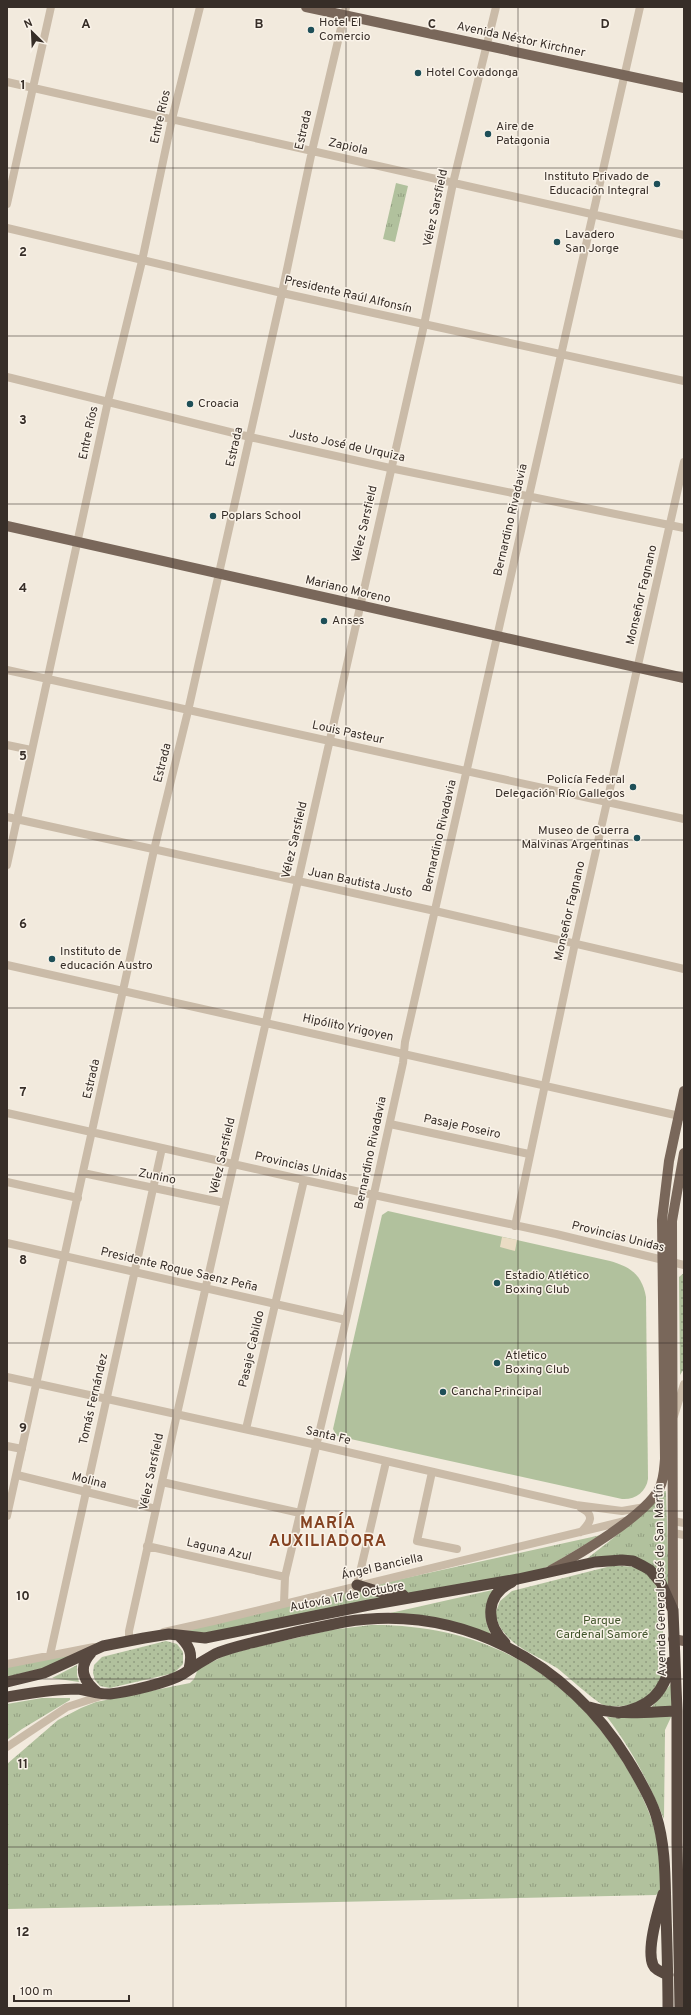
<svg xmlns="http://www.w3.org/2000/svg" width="691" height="2015" font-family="Overpass,sans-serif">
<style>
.grass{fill:url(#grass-tufts)}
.park{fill:url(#park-dots)}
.pitch{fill:#b1c19d}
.plaza{fill:#eadcc4}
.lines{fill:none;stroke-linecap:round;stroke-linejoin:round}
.minor{stroke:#cabba8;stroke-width:8}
.major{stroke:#79675a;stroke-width:10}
.highway{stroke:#584940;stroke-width:11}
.grid{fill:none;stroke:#372e28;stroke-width:1;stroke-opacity:0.55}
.poi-dot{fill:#1e4f58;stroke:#faf3e9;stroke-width:1.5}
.labels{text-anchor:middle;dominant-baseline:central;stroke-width:3;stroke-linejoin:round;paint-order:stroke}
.poi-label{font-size:12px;fill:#372e28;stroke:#faf3e9;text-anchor:start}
.street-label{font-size:12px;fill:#372e28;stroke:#faf3e9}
.park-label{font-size:12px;fill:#42552c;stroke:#faf3e9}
.district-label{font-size:16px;font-weight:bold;letter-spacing:1px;fill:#854322;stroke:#faf3e9}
.grid-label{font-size:13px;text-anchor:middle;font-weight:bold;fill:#372e28;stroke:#faf3e9;stroke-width:3;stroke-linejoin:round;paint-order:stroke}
</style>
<defs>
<pattern id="grass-tufts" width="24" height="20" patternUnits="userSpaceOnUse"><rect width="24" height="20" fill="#b1c19d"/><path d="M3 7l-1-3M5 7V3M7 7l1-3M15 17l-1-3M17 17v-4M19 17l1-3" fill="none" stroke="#919d80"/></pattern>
<pattern id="park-dots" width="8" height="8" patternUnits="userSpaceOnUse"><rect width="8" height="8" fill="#b1c19d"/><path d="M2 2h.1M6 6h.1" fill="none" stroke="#919d80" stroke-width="1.8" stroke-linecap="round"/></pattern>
</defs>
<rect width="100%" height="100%" fill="#f2eadd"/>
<path class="grass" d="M396 183 408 186 395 242 383 239Z
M666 1491 669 1588 650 1565 584 1561C612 1539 639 1519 661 1492Z
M601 1535 549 1566 534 1572 421 1593H400L369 1586Z
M358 1588 389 1598 207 1635 175 1631Z
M497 1589C485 1608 482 1615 491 1635L386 1614Z
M371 1625C481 1624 568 1671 625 1765 642 1794 656 1821 659 1855 660 1865 666 1888 656 1895L7 1909V1764L58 1720 81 1708 96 1702 190 1683 194 1679 198 1669 226 1655 252 1648 331 1630Z
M80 1651 60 1664 7 1677V1667Z
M77 1665V1675L79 1682 52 1678Z
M671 1684 672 1708 649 1710Z
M42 1698H70V1700L22 1729 7 1740V1704Z
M672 1715 665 1730 664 1819C648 1781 632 1750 607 1717L626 1718Z"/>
<path class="park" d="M684 1273V1369L680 1375 679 1277Z
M611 1566C622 1566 638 1565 646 1573 663 1588 662 1611 663 1632 663 1645 665 1659 663 1672 659 1698 627 1711 604 1705 598 1704 566 1675 557 1668 532 1652 503 1645 495 1614L500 1601 512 1591Z
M166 1641 177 1644 183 1652V1664L174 1673 110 1688 100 1686 95 1680 93 1673 94 1665 102 1657Z"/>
<path class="pitch" d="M388 1211 610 1261C631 1267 642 1275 646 1297L648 1479C646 1492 635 1500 622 1499L337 1436 333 1429 382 1215Z"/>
<path class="plaza" d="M502 1237 517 1240 515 1251 500 1247Z"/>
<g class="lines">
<path class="minor" d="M7 82 684 235
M7 204 51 7
M7 228 282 293 684 381
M7 377 250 437 390 468 684 528
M7 670 684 819
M7 745 31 750
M7 817 435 911 684 969
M7 865 108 401 142 261 172 119 200 7
M7 965 684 1117
M7 1113 304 1180 556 1234 684 1265
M390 1124 529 1154
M83 1173 225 1203
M7 1182 78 1198
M515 1226 575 943 684 462
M7 1243 346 1320
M7 1377 317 1445 576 1505 622 1511 645 1507
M674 1416 684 1384
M246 1429 304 1180
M7 1446 22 1449
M432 1472 417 1541 457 1549
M17 1475 156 1509
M162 1482 300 1513
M581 1508C595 1515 591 1522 581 1532
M7 1516 154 850 188 711 282 293 312 151 346 7
M673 1521 684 1523
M673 1533 684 1535
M147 1546 285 1577
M357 1585 386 1462
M284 1603 285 1577 346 1320 403 1063 405 1042 640 7
M164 1632 218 1620 625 1521
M129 1641V1631L177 1414 424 325 453 183 496 7
M50 1655 162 1148
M7 1664 94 1647
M7 1747 67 1707 104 1695"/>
<path class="major" d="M306 7 684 88
M7 526 684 678
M551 1570C578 1555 645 1516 659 1489 664 1480 664 1470 665 1459L662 1220 669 1161 684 1091
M673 1610 672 1221 684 1153
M673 1639 684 1641"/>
<path class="highway" d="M357 1585 383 1593 403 1595
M178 1635C190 1646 193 1653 189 1669
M505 1643C485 1623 485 1595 512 1582
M91 1653C77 1668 84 1682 98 1693
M7 1682 44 1673 103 1646 144 1638 169 1634 205 1638 369 1605 518 1579 595 1562 622 1560 633 1561 643 1566 650 1570 661 1583 673 1610 677 1711V1842L680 2008
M7 1697C31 1693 53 1689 77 1689 88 1690 99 1695 110 1694 127 1692 168 1683 183 1674 193 1667 204 1660 215 1654 226 1649 239 1646 251 1643 282 1635 313 1628 344 1622 460 1603 568 1662 628 1760 638 1777 650 1796 656 1815 666 1847 665 1880 666 1913 667 1945 668 1976 668 2008
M589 1707C618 1716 647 1712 677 1711
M618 1713C649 1707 664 1694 671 1662
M663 1894C658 1911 646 1949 653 1965 655 1970 662 1972 668 1975"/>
</g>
<path class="grid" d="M173 7V2008M346 7V2008M518 7V2008M7 168H684M7 336H684M7 504H684M7 672H684M7 840H684M7 1008H684M7 1175H684M7 1343H684M7 1511H684M7 1679H684M7 1847H684"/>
<g class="poi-dot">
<circle cx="311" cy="30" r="4"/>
<circle cx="418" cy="73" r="4"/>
<circle cx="488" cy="134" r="4"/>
<circle cx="657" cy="184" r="4"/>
<circle cx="557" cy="242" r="4"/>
<circle cx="190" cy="404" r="4"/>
<circle cx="213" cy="516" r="4"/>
<circle cx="324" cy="621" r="4"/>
<circle cx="633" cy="787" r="4"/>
<circle cx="637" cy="838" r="4"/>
<circle cx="52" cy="959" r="4"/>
<circle cx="497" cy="1283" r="4"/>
<circle cx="497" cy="1363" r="4"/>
<circle cx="443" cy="1392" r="4"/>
</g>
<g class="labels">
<g class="poi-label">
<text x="319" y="23">Hotel El<tspan x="319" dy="14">Comercio</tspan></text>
<text x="426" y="73">Hotel Covadonga</text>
<text x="496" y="127">Aire de<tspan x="496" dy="14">Patagonia</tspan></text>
<text x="649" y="177" text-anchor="end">Instituto Privado de<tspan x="649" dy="14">Educación Integral</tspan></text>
<text x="565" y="235">Lavadero<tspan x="565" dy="14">San Jorge</tspan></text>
<text x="198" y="404">Croacia</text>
<text x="221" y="516">Poplars School</text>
<text x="332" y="621">Anses</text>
<text x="625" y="780" text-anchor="end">Policía Federal<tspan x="625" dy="14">Delegación Río Gallegos</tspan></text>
<text x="629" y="831" text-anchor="end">Museo de Guerra<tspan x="629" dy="14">Malvinas Argentinas</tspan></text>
<text x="60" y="952">Instituto de<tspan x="60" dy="14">educación Austro</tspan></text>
<text x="505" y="1276">Estadio Atlético<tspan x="505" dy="14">Boxing Club</tspan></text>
<text x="505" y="1356">Atletico<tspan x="505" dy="14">Boxing Club</tspan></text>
<text x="451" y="1392">Cancha Principal</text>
</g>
<g class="street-label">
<text transform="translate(521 40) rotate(12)">Avenida Néstor Kirchner</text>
<text transform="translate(161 117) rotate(-77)">Entre Ríos</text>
<text transform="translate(304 130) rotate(-77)">Estrada</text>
<text transform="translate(348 147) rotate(13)">Zapiola</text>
<text transform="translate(436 208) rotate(-78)">Vélez Sarsfield</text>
<text transform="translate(348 295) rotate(13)">Presidente Raúl Alfonsín</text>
<text transform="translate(89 433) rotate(-78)">Entre Ríos</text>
<text transform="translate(347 446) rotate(12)">Justo José de Urquiza</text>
<text transform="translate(235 447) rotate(-77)">Estrada</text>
<text transform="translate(511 520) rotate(-77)">Bernardino Rivadavia</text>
<text transform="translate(365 524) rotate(-77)">Vélez Sarsfield</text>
<text transform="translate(348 590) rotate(13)">Mariano Moreno</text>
<text transform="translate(642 595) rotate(-77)">Monseñor Fagnano</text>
<text transform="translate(348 733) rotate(12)">Louis Pasteur</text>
<text transform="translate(163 763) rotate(-76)">Estrada</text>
<text transform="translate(440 836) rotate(-77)">Bernardino Rivadavia</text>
<text transform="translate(295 840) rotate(-77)">Vélez Sarsfield</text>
<text transform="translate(360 883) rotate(12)">Juan Bautista Justo</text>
<text transform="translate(570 911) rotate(-77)">Monseñor Fagnano</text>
<text transform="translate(348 1028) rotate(12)">Hipólito Yrigoyen</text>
<text transform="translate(92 1079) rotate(-77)">Estrada</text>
<text transform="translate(462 1127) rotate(12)">Pasaje Poseiro</text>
<text transform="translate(371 1153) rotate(-78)">Bernardino Rivadavia</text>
<text transform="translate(223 1156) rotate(-77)">Vélez Sarsfield</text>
<text transform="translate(301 1167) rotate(13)">Provincias Unidas</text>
<text transform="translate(157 1177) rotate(12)">Zunino</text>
<text transform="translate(618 1237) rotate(14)">Provincias Unidas</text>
<text transform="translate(179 1270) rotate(13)">Presidente Roque Saenz Peña</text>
<text transform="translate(252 1349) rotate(-77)">Pasaje Cabildo</text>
<text transform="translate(94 1399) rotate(-77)">Tomás Fernández</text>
<text transform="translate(328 1436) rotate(13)">Santa Fe</text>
<text transform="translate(152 1472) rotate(-78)">Vélez Sarsfield</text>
<text transform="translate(89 1481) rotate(14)">Molina</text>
<text transform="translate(219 1550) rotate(13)">Laguna Azul</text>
<text transform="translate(382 1567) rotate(-13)">Ángel Banciella</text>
<text transform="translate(661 1580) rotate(-91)">Avenida General José de San Martín</text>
<text transform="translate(347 1597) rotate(-11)">Autovía 17 de Octubre</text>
</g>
<g class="park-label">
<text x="602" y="1621">Parque<tspan x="602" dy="14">Cardenal Samoré</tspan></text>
</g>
<g class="district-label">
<text x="328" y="1524">MARÍA<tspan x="328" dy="18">AUXILIADORA</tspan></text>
</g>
</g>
<g class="grid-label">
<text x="86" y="28">A</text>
<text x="259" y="28">B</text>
<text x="432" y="28">C</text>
<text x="605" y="28">D</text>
<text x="23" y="89">1</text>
<text x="23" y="256">2</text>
<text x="23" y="424">3</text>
<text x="23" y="592">4</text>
<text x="23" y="760">5</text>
<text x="23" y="928">6</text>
<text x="23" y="1096">7</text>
<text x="23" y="1264">8</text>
<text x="23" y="1432">9</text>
<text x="23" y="1600">10</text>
<text x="23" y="1768">11</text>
<text x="23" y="1936">12</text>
</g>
<rect width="691" height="2015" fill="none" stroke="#372e28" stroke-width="16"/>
<g transform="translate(32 32) rotate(336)" stroke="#faf3e9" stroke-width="3" paint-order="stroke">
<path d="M0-3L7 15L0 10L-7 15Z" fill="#372e28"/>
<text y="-6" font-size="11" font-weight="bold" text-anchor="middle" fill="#372e28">N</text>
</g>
<path d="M14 1995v6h115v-6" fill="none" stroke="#372e28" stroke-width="2"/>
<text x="20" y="1995" font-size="12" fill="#372e28" stroke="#faf3e9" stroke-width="3" paint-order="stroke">100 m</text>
</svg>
